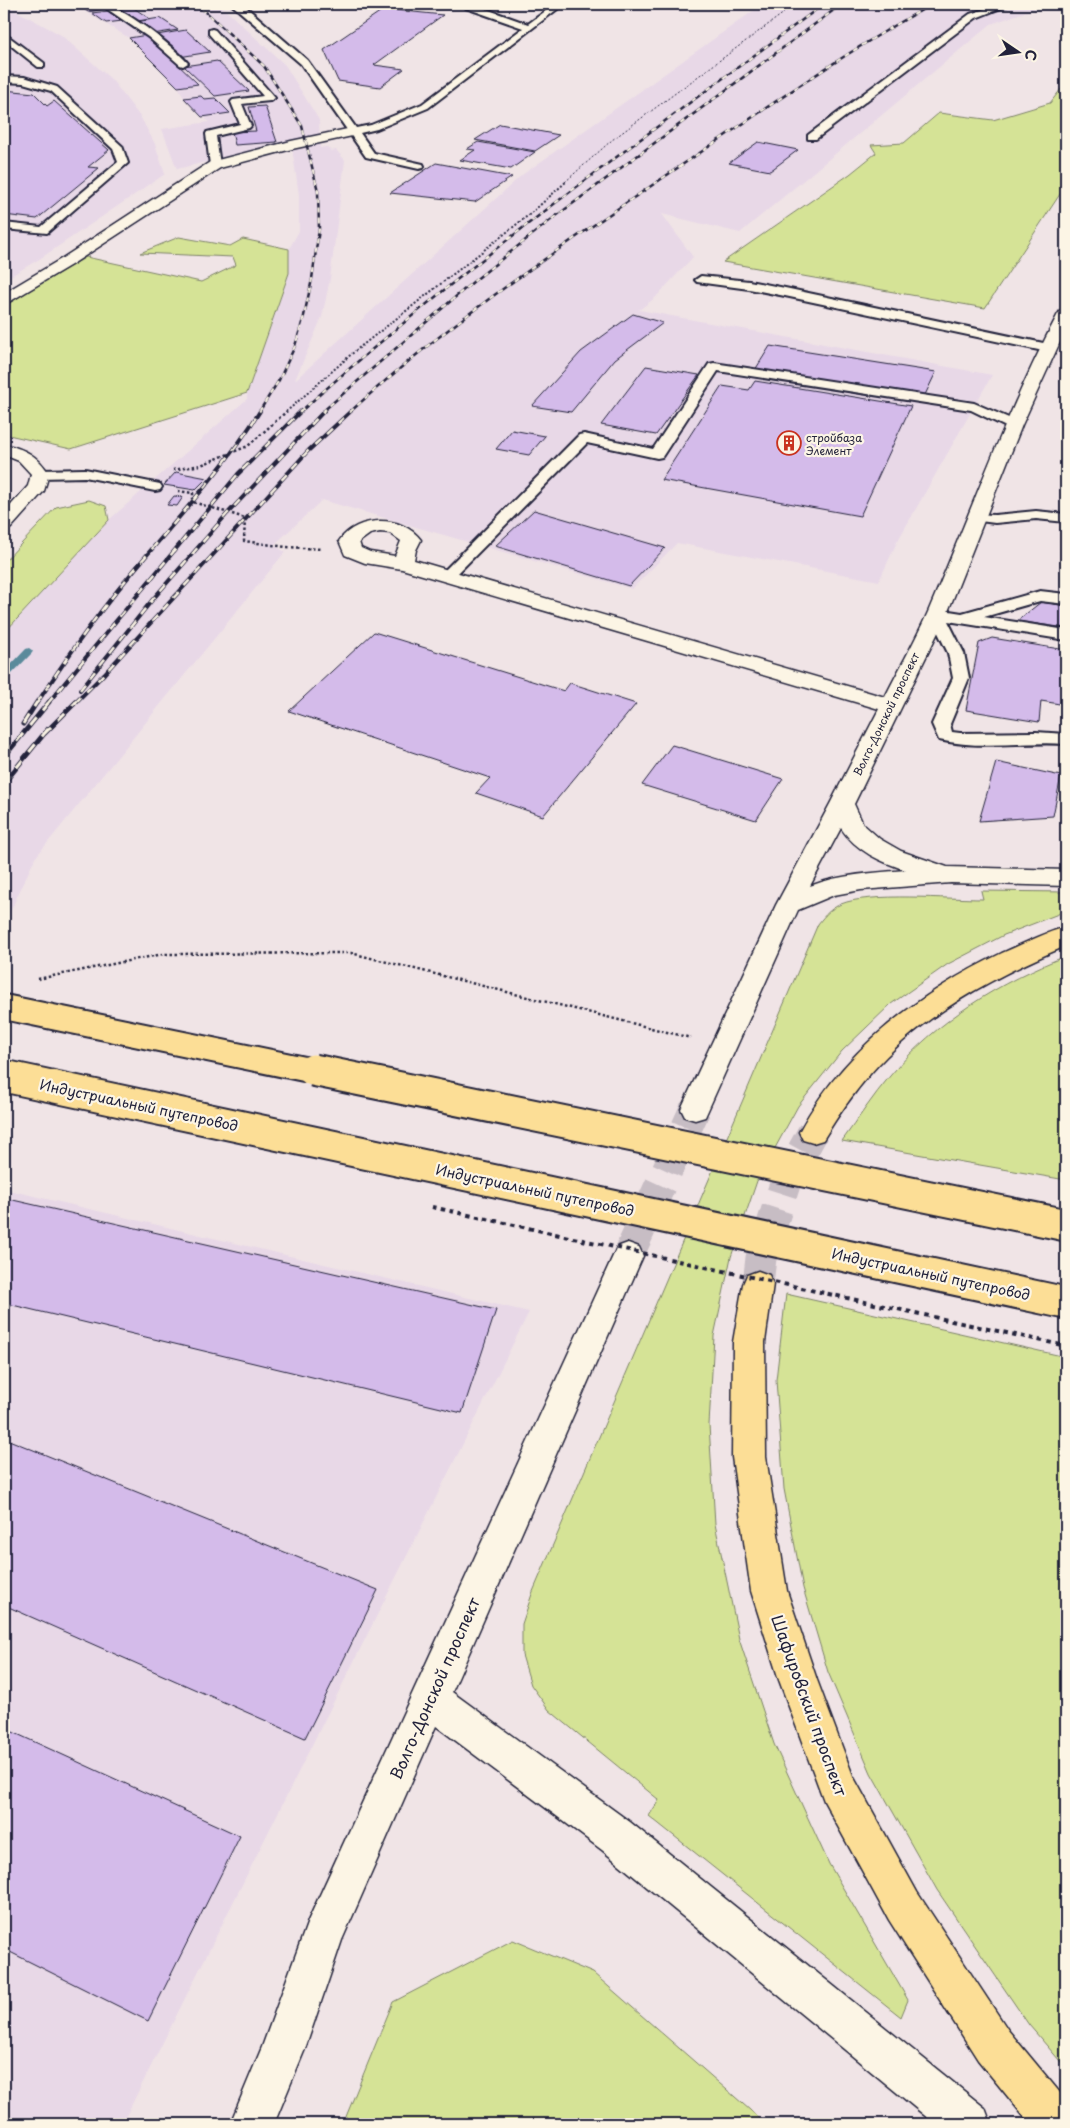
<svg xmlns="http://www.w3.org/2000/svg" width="1070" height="2128" font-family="'Playpen Sans',sans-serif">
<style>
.built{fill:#e8d8e7}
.green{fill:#d5e396;stroke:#7c8268}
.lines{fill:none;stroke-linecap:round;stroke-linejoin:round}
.stream{fill:#5a8a9b;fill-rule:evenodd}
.building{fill:#d4bbea;stroke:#22223b}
.minor-tunnel{stroke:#c7bdc4;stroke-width:31;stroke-dasharray:31 16;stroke-linecap:butt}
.primary-tunnel{stroke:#c7bdc4;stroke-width:31;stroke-dasharray:31 16;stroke-linecap:butt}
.service-casing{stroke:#22223b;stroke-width:4}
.minor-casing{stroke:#22223b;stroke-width:3}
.tertiary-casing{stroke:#22223b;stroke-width:3}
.primary-casing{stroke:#22223b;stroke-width:3}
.path-far2{stroke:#22223b;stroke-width:1;stroke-dasharray:2 2;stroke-linecap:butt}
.path-far1{stroke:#22223b;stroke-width:2;stroke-dasharray:2 2;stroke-linecap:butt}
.path{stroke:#22223b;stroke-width:2.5;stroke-dasharray:2.5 2.5;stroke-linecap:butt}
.service{fill:#fcf5e5;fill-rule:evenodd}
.minor{fill:#fcf5e5;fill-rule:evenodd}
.tertiary{fill:#fcf5e5;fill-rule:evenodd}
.primary{fill:#fcde96;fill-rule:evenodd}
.rail-far2-casing{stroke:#22223b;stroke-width:2.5}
.rail-far1-casing{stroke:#22223b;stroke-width:4}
.rail-casing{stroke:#22223b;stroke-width:5}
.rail-far2{stroke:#fcf5e5;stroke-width:2;stroke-dasharray:5;stroke-linecap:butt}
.rail-far1{stroke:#fcf5e5;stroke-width:2.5;stroke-dasharray:8;stroke-linecap:butt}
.rail{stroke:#fcf5e5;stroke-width:3;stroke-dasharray:10;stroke-linecap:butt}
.primary-bridge-far1-casing{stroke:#22223b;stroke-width:28;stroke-linecap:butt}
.primary-bridge-casing{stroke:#22223b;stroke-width:35;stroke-linecap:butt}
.path-bridge{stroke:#22223b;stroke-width:4;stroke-dasharray:4.5 4.5;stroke-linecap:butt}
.primary-bridge-far1{stroke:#fcde96;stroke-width:24}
.primary-bridge{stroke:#fcde96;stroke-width:31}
.labels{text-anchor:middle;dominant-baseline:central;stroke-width:4.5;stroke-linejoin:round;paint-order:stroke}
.far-poi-label{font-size:11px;fill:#22223b;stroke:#fcf5e5;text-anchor:start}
.far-street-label{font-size:11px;fill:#22223b;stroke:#fcf5e5}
.street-label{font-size:14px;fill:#22223b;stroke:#fcf5e5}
.near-street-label{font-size:16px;fill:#22223b;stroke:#fcf5e5}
</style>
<rect width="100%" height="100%" fill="#f0e4e6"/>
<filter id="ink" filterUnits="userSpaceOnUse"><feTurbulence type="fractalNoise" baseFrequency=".02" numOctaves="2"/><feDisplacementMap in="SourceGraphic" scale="10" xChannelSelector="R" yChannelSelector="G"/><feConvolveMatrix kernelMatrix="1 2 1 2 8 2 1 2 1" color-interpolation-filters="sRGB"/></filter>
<g filter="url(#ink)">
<path class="built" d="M4 4 61 35 112 80 141 118 155 144 165 174 41 258 4 280Z
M73 4H219L285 65 319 120 320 148 327 147 331 151 336 150 345 160 330 279 322 317 295 380 522 175 763 4H1047L991 24 740 233 662 214 693 257 655 298 639 310 992 375 897 542 879 581 677 543 632 589 322 500 274 545 285 552 35 858 4 925V633L109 520 247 399V393L289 273V249L299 231V195L291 141 177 169 162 129 209 122 184 98 178 86 129 38Z
M4 1189 529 1312 122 2124H4Z"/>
<path class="green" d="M1065 84H1066V185L985 308 723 262 850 174 876 153 871 145 904 143 939 113 993 120 1050 103Z
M179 237 230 246 243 239 289 249V273L247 393 71 449 4 434V306L86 257 201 282 236 265 233 257 140 253Z
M89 500 106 506 109 520 4 633V562L56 507Z
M981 891 1066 892V911L1004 935 948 964 891 1004 842 1051 798 1106 757 1181 731 1257 714 1336 709 1425 715 1524 739 1639 774 1744 829 1864 908 2000 901 2017 649 1816 659 1800 549 1710 531 1685 522 1655V1624L532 1594 818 924C825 915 830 909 841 904 870 892 948 899 983 899Z
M1066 956V1180L842 1141C858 1119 873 1096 890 1076 936 1021 1001 981 1066 956Z
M786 1294 1066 1357V2068L1029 2025 937 1890 871 1773 828 1672 803 1588 784 1489 776 1380Z
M513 1940 593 1973 766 2124H343L393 2002Z"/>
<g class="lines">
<path class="stream" d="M29 648 33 651 32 653 7 679 4 680V672L26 649Z"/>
</g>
<path class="building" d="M77 4H97L104 9 88 12Z
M112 4H128L150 19 138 21Z
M384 9 443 15 374 65 404 69 380 87 338 81 324 50Z
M108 11 122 21 106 23 92 13Z
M160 18 178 30 153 34 135 22Z
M186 30 210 52 179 57 157 35Z
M147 35 198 84 178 87 129 38Z
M217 61 249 91 215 96 184 66Z
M4 90 34 93 47 106 54 101 109 150 88 167 99 168 37 219 4 215Z
M201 96 204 99 215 98 230 113 202 117 184 98Z
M265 106 277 142 235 145 232 132 256 131 249 107Z
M500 124 559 135 535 151 475 140Z
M478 142 535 152 511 169 460 160 475 150 467 149Z
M758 142 798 150 770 171 729 163Z
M436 163 512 177 475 202 390 193Z
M633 314 663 323 615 359 571 412 532 406 581 352Z
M770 346 936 372 924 397 755 370Z
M646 366 699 375 656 435 601 425Z
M755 381 911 406 860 516 661 480 722 386 749 390Z
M512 430 545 436 529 455 496 449Z
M176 472 207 478 195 490 164 485Z
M174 496 183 497 177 506 167 505Z
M534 510 665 548 629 586 495 546Z
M1041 602 1066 606V628L1017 621Z
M374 632 564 691 570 683 636 704 543 816 476 793 490 778 289 711Z
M992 638 1066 650V705L1041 701 1039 722 966 710 979 643Z
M672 745 783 779 756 820 642 785Z
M996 762 1061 776 1053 816 979 821Z
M4 1198 496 1310 462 1413 4 1303Z
M4 1438 378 1590 305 1738 4 1605Z
M4 1728 240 1836 148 2021 4 1949Z"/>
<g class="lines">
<path class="minor-tunnel" d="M628 1256 695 1109"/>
<path class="primary-tunnel" d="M758 1284 761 1258 786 1181 813 1132"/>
<g class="service-casing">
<path id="service" d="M100 4C119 3 174 47 188 63L183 66 180 65 148 37Z
M231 4H240L246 7 307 60 356 128 371 125 422 104 523 28 466 8V4H472L528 24 555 4H564L428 108 377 129 360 133 374 153 423 164 424 166 423 168 419 169 366 157 301 64Z
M1000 4H1011L976 18 816 139H808V135L970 14Z
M212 29 215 30 275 98 270 101 242 104 251 126 249 128 216 136 220 165 215 168 210 165 206 134 207 132 240 124 231 102 233 100 263 96 209 34V30Z
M4 33 44 63V67H38L4 40Z
M4 76 24 77 57 87 122 146 128 163 47 233 4 229V223L41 227 118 162 113 149 51 91 23 83 4 82Z
M701 276 749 281 785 288 1048 344 1054 348 1048 352 785 296 749 289 697 282 695 280Z
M714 363 974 403 1018 422 1020 425 1013 429 1008 428 971 410 718 371 662 457 657 458 587 443 452 579H442L439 576 442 573 579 435 584 434 653 449 709 364Z
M85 469 160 484 162 487 160 490 155 491 85 477 40 478 33 474 40 470Z
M1036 511 1066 514V522L1036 519 995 523 972 520 970 517 972 514 995 515Z
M1040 591 1066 594V604L1040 601 984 617 1066 630V640L948 621 964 653 969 678 950 724 952 732 960 733 1036 732 1066 734V744C1024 741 980 750 939 740L932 724 953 678 948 653 929 614 931 611 937 609 962 613Z"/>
</g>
<g class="minor-casing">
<path id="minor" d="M352 128 358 132 357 135 292 149 220 168 71 265 9 302 4 304V293L61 259 210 162 291 141Z
M1066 309V329L1022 425 947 614 854 804 863 824 880 839 901 851 947 867 1066 870V886L951 883 861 890 834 895 798 910 705 1117 695 1120 685 1117 681 1109 776 905 830 804 879 709 402 569 365 563 345 555 339 541C357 515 402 514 421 540L416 550 414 560 885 697C899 669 915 641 928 612 971 512 1007 410 1058 314L1060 311ZM380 532 390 533 401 541 395 556 370 552 361 548 359 542 370 534ZM841 828C856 851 881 862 906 870 874 873 841 874 810 886Z
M628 1243 639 1247 643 1256 452 1692 630 1822 985 2108 991 2124H935L602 1850 436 1726 342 1940 305 2049 274 2124H230L262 2047 308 1921 613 1256 617 1247Z"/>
</g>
<g class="tertiary-casing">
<path id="tertiary" d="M4 444C24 449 38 455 49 474L44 491 11 528 4 530V513L28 486 31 474 19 461 4 455Z"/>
</g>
<g class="primary-casing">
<path id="primary" d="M1066 927V946C995 976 921 1015 870 1074 852 1095 837 1117 823 1140L813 1143 803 1140 799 1132C843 1050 919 993 1002 953 1023 944 1044 933 1066 927Z
M758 1271 769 1275 773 1284 765 1342 766 1457 787 1591 817 1680 853 1776 917 1892 1008 2030 1066 2100V2124H1030L978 2060 889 1920 824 1801 779 1680 751 1591 732 1457 733 1342 743 1284 747 1275Z"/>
</g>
<path class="path-far2" d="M565 182 612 140 796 4"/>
<path class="path-far1" d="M286 412 355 351 530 214 567 181"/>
<path class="path" d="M173 470 201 465 248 446 287 411
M178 491 193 493V502L245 518 244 541 286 547 322 549
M38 979 163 954 351 953 691 1038"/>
<use href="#service" class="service"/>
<use href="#minor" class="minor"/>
<use href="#tertiary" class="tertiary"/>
<use href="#primary" class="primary"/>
<g class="rail-far2-casing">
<path id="rail-far2" d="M193 4 206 12 264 66 302 126 318 191 319 229 312 279 304 316 295 346 279 380 259 412
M300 412C465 264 646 135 824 4
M322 412 474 281 552 219 842 4
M350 412C449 321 562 247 673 171 757 115 844 52 933 4"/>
</g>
<g class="rail-far1-casing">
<path id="rail-far1" d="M80 690 153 599 227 514 324 411
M37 703C60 668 83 634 109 601 159 537 217 480 260 411
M48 703 238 474 301 411
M75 703 104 674 308 451 351 411"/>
</g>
<g class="rail-casing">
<path id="rail" d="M23 724 37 702
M44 734 76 702
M4 757 49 702
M4 783 48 729"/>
</g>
<use href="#rail-far2" class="rail-far2"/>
<use href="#rail-far1" class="rail-far1"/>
<use href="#rail" class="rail"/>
<g class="primary-bridge-far1-casing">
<path id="primary-bridge-far1" d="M4 1007 319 1072"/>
</g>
<g class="primary-bridge-casing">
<path id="primary-bridge" d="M313 1070 1066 1225
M4 1076 1066 1303"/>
</g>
<path class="path-bridge" d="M432 1207 1066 1346"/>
<use href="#primary-bridge-far1" class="primary-bridge-far1"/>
<use href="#primary-bridge" class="primary-bridge"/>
</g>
</g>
<defs>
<g id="building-ring" transform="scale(1.25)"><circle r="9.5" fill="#fcf5e5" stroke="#c8321e" stroke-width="1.5"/><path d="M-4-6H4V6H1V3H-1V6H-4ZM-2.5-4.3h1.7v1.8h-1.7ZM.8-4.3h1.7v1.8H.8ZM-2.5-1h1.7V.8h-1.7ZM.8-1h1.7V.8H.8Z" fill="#c8321e"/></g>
</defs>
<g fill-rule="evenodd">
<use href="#building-ring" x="789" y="443"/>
</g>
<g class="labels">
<g class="far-poi-label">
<text x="806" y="437">стройбаза<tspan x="806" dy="13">Элемент</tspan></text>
</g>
<g class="far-street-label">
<text transform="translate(886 714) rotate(-64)">Волго-Донской проспект</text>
</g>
<g class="street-label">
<text transform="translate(139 1105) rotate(12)">Индустриальный путепровод</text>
<text transform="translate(535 1190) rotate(12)">Индустриальный путепровод</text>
<text transform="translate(931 1274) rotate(12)">Индустриальный путепровод</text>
</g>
<g class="near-street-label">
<text transform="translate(434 1688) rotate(-66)">Волго-Донской проспект</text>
<text transform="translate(810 1705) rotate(70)">Шафировский проспект</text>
</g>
</g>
<rect width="1070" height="2128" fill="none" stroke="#fcf5e5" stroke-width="20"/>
<rect x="10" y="10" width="1050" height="2108" fill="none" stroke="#22223b" stroke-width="2" filter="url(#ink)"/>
<g transform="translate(1018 52) rotate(103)" stroke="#fcf5e5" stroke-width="4" paint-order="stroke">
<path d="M0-4L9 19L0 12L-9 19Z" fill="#22223b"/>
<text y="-8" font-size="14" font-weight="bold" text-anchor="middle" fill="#22223b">С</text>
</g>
</svg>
